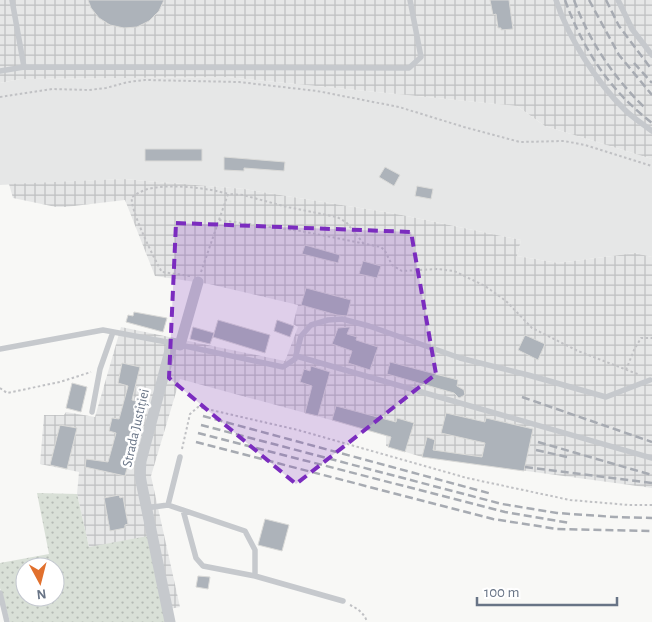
<svg xmlns="http://www.w3.org/2000/svg" width="652" height="622" font-family="'Alegreya Sans',sans-serif">
<style>
.built{fill:#e6e7e7}
.industrial{fill:url(#industrial-grid)}
.grass{fill:url(#grass-dots);fill-rule:evenodd}
.building{fill:#adb3ba;stroke:#dadad8}
.lines{fill:none;stroke-linecap:round;stroke-linejoin:round}
.path{stroke:#c0c1c4;stroke-width:2;stroke-dasharray:2.5 2.5;stroke-linecap:butt}
.lane{stroke:#c6c9cd;stroke-width:5.5}
.street{stroke:#c6c9cd;stroke-width:11}
.rail{stroke:#a7abb2;stroke-width:2.5;stroke-dasharray:8 4;stroke-linecap:butt}
.marked{fill:#7b2cbf;fill-opacity:0.2;stroke:#7b2cbf;stroke-width:4;stroke-dasharray:10 6;stroke-linejoin:round}
.labels{text-anchor:middle;dominant-baseline:central;stroke-width:5;stroke-linejoin:round;paint-order:stroke}
.street-label{font-size:14px;fill:#687486;stroke:#fff}
</style>
<defs>
<pattern id="industrial-grid" width="8" height="8" patternUnits="userSpaceOnUse" patternTransform="scale(1.25)"><rect width="8" height="8" fill="#e6e7e7"/><path d="M0 4h8M4 0v8" fill="none" stroke="#bec0c1"/></pattern>
<pattern id="grass-dots" width="8" height="8" patternUnits="userSpaceOnUse" patternTransform="scale(1.25)"><rect width="8" height="8" fill="#d9e0d7"/><path d="M2 2h.1M6 6h.1" fill="none" stroke="#b4bab4" stroke-width="1.8" stroke-linecap="round"/></pattern>
</defs>
<rect width="100%" height="100%" fill="#f8f8f6"/>
<path class="built" d="M227 77 517 106 545 126 652 159V257L635 253 558 263 517 256 521 240 397 214 244 189 123 179 0 185V83L20 79Z"/>
<path class="industrial" d="M0 0H652V159L545 126 517 106 227 77 20 79 0 83Z
M123 179 244 189 397 214 521 240 517 256 558 263 635 253 652 257V488L422 457 386 446V435L180 379 151 476 180 607 164 610 89 547 77 494 79 472 40 464 44 415H64L66 412 95 417 121 327 285 361 298 327 293 324 298 305 209 284 155 276 125 200 65 207H56L13 198 9 184Z"/>
<path class="grass" d="M37 493 77 494 89 547 148 536 166 622H10L0 588V563L49 554ZM25 567H55V597H25Z"/>
<path class="building" d="M88 0H164L159 11 149 21 137 27 124 28 110 25 99 18 91 8Z
M490 0H509L513 29 501 30V28H498L496 14 493 15Z
M145 149H202V161H145Z
M224 157 285 162 284 171 244 168V171L224 170Z
M385 167 400 175 394 186 379 177Z
M417 186 433 189 431 199 415 196Z
M305 245 340 255 338 263 302 254Z
M363 261 381 266 377 278 359 274Z
M306 288 351 300 347 316 337 315 301 305Z
M134 312 167 318 163 332 126 322 128 315 133 316Z
M218 320 270 335 265 353 213 337Z
M277 320 294 326 290 337 274 331Z
M193 327 214 333 210 344 190 339Z
M350 327 347 334 357 337 356 340 378 347 370 370 348 363 352 351 332 344 338 328Z
M525 335 545 344 538 360 518 350Z
M390 362 458 380 457 386 464 390 465 395 459 398 454 393 387 374Z
M122 363 140 367 132 400 144 403 125 476 85 467 86 459 108 462 116 433 109 431 112 418 119 419 128 386 118 383Z
M311 366 330 372 318 416 305 413 312 386 300 382 304 369 310 371Z
M72 383 87 387 81 412 66 408Z
M336 406 396 422 397 418 414 423 405 452 388 447 391 437 332 420Z
M446 413 485 422 486 418 533 429 524 471 422 457 427 437 435 440 433 450 482 457 485 443 441 433Z
M60 425 77 428 67 469 50 465Z
M119 495 120 498 123 497 128 524 125 525V528L110 531 104 498Z
M265 519 289 525 282 551 258 545Z
M198 576 210 577 208 589 196 587Z"/>
<g class="lines">
<path class="path" d="M0 97 52 89 89 90 106 88 128 82 145 80 239 82 317 91 399 107 464 127 520 142 564 141 585 145 652 166
M219 220 228 194 243 195 287 207 337 217 346 222 364 244
M201 272 219 220 301 231 381 247 385 251 392 265 402 271 437 269 454 271 485 286 506 301 532 328 578 351 640 375
M190 276 162 272C155 261 129 208 132 197 138 193 145 189 153 188 174 184 208 188 228 194
M626 370 634 350 641 338H652
M0 388 7 393 60 382 91 372
M182 449 190 414 198 407 298 430 467 478 570 500 629 505H652
M350 605C357 608 365 614 367 622"/>
<path class="lane" d="M12 0 24 67
M556 0C568 37 597 83 625 110 633 118 643 124 652 131
M618 0 632 29 652 55
M0 71 24 67 409 68 421 57 410 0
M180 345 283 367 295 359 301 336 311 325 328 320 342 319 369 326 460 358 528 375 606 397 650 380
M0 349 103 330 172 343
M296 356 652 458
M92 412 100 369 113 332
M168 505 180 457
M146 508 168 505 245 531 255 550V576
M183 510 196 558 203 566 255 576 343 601
M0 593 7 622"/>
<path class="street" d="M170 622 142 486 140 475 141 461 172 343 180 345 198 282"/>
<path class="rail" d="M565 0C578 36 598 72 626 100 634 108 643 116 652 123
M574 0C589 41 614 78 645 108
M589 0 619 55 652 95
M606 0 619 26 652 70
M634 63 652 83
M522 397 652 442
M203 416 492 494
M201 425 502 504 557 513 615 517 652 518
M198 433 505 512 570 523
M196 442 493 519 557 529 652 531
M538 442 652 475
M536 450 567 457
M525 467 652 483"/>
</g>
<path class="marked" d="M176 223 411 232 436 374 296 484 169 378Z"/>
<g class="labels">
<g class="street-label">
<text transform="translate(136 428) rotate(-77)">Strada Justiției</text>
</g>
</g>
<g transform="translate(40 582) rotate(173)"><circle r="24" fill="#ffffff" stroke="#c3c7cf"/>
<path d="M0-4L9 19L0 12L-9 19Z" fill="#e1702d"/>
<text y="-8" font-size="14" font-weight="bold" text-anchor="middle" fill="#687486">N</text>
</g>
<path d="M477 597v8h140v-8" fill="none" stroke="#687486" stroke-width="2.5"/>
<text x="484" y="597" font-size="15" fill="#687486" stroke="#ffffff" stroke-width="4" paint-order="stroke">100 m</text>
</svg>
